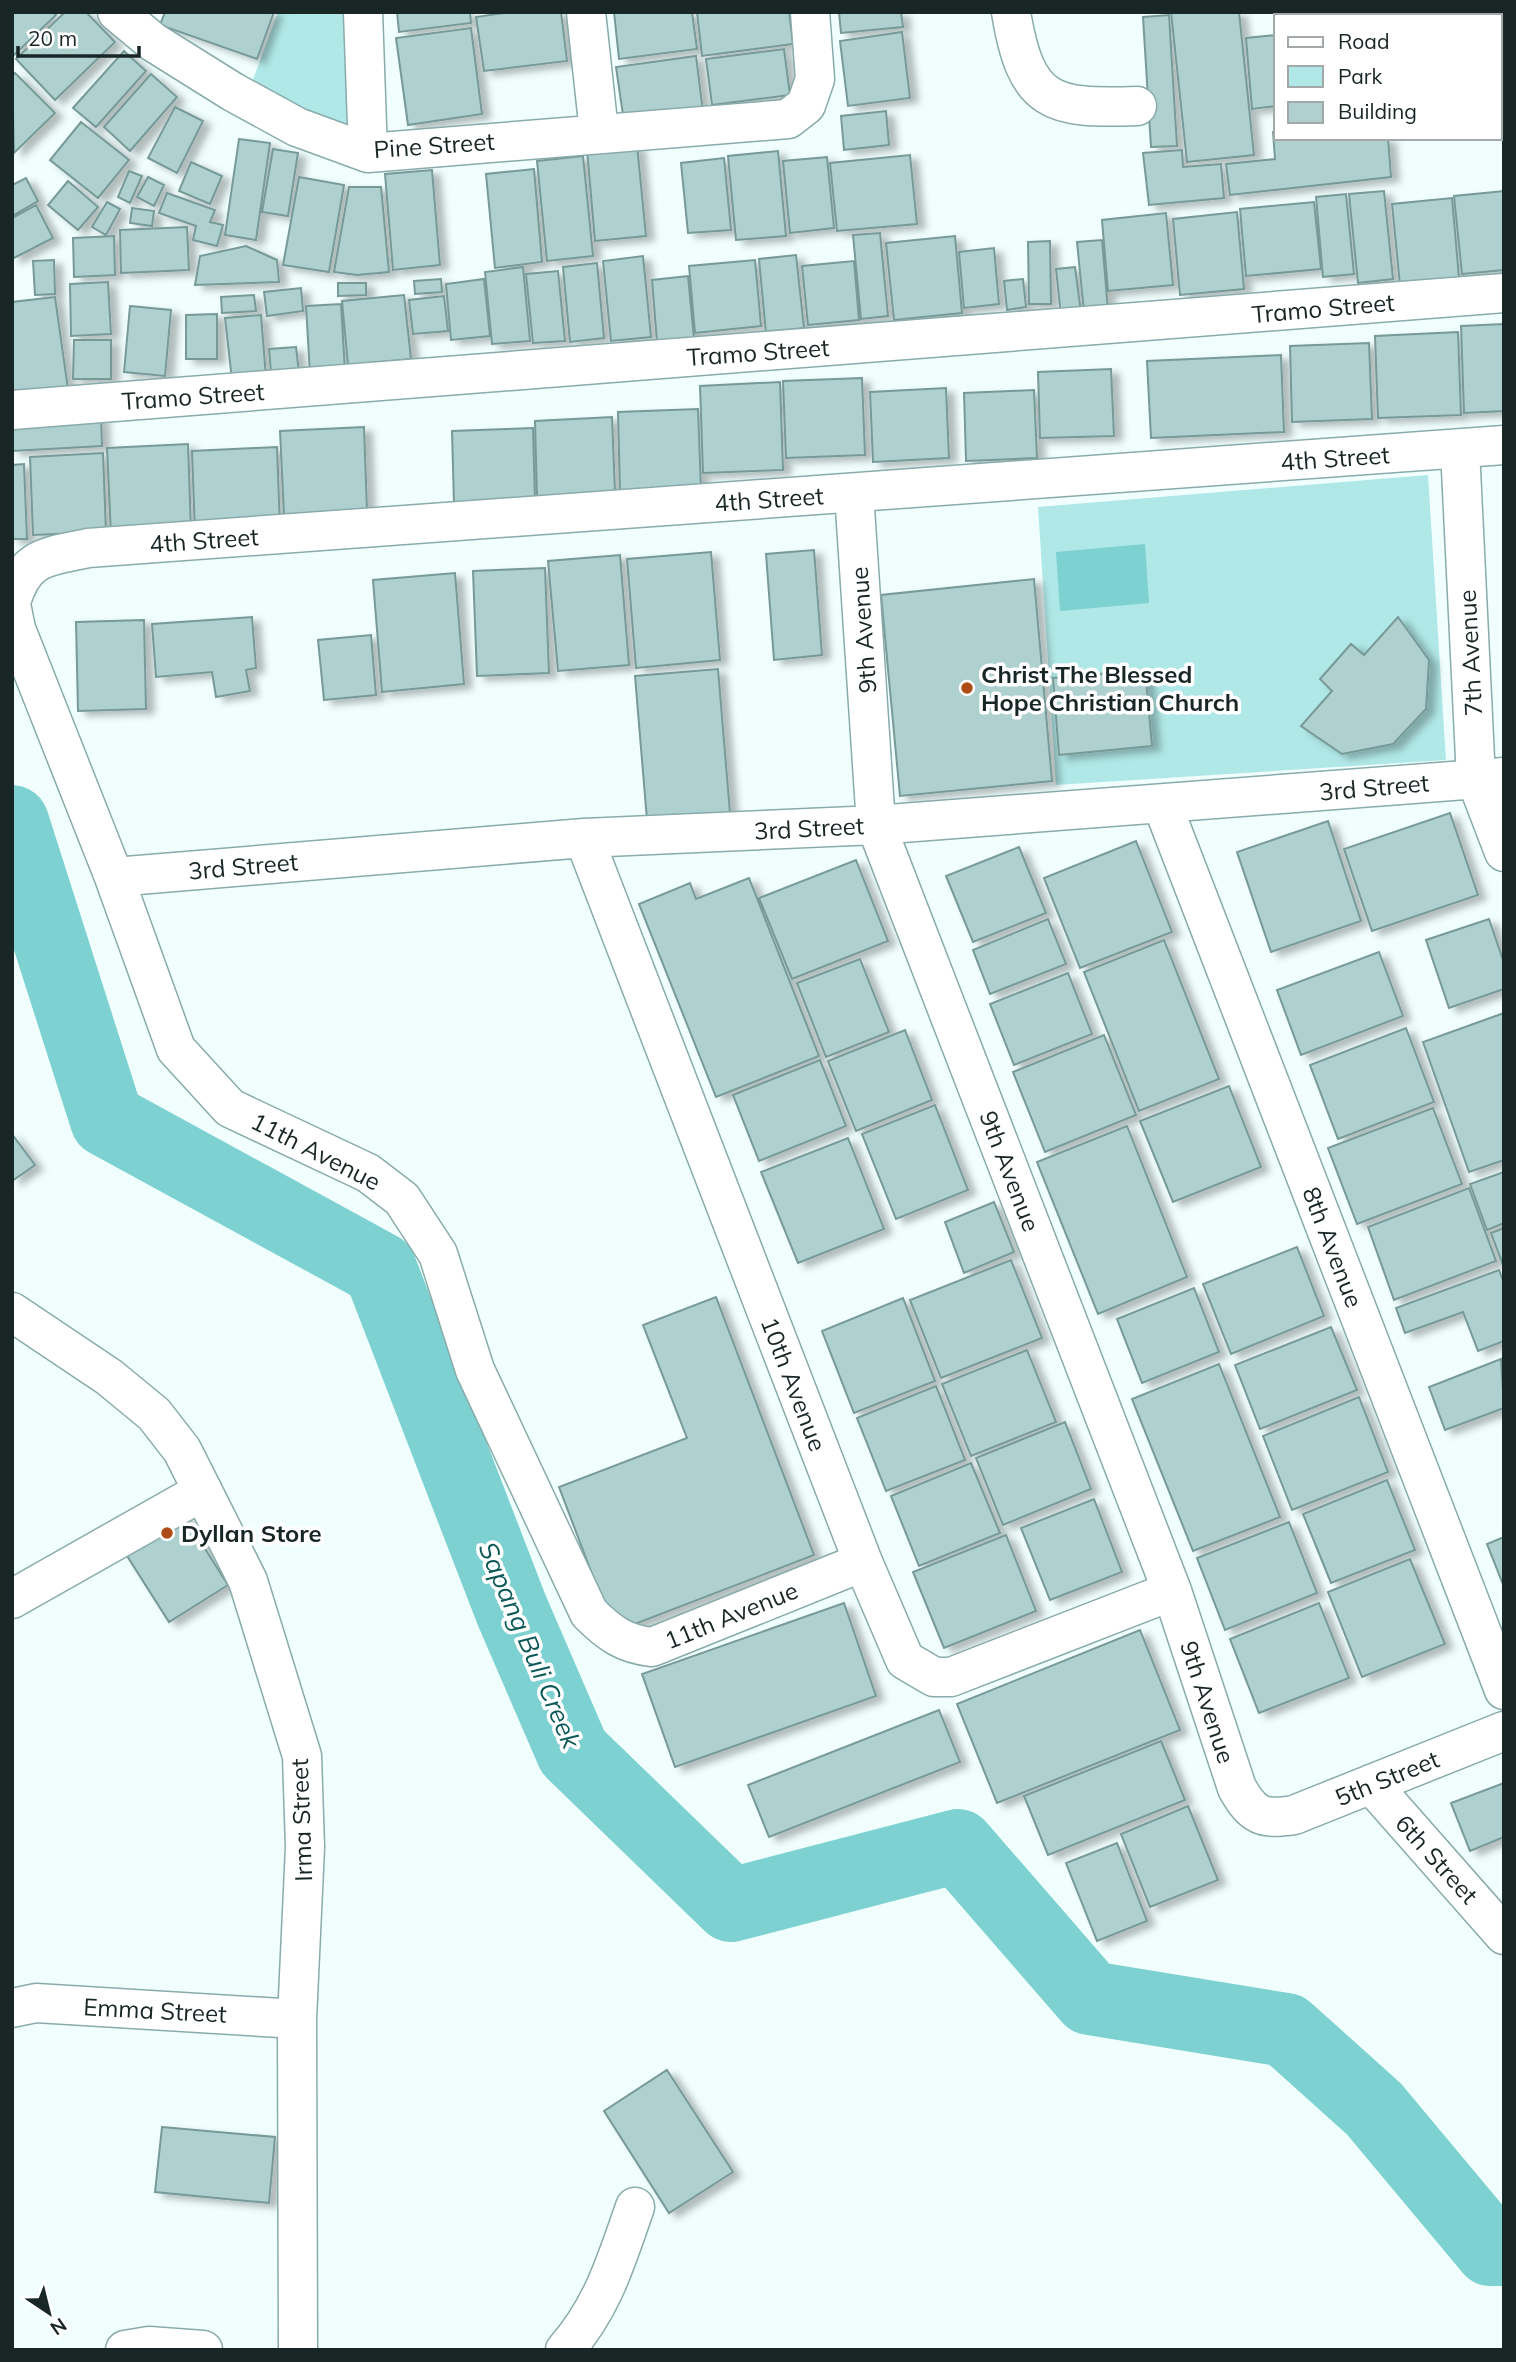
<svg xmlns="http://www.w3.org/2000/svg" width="1516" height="2362" font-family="Mulish,sans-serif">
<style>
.green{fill:#b0e8e7}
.water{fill:#7dd1d1}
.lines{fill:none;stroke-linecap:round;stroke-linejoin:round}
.river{stroke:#7dd1d1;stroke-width:74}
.building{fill:#aed1d0;stroke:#779998;stroke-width:2;filter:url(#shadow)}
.minor-casing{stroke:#89abab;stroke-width:41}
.minor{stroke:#fff;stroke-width:38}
.poi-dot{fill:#af4c15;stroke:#fff;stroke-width:2.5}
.labels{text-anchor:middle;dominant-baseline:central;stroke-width:7;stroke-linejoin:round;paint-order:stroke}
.street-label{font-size:24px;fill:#192626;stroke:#fff}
.poi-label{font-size:24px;font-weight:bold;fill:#192626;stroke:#fff;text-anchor:start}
.water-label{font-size:26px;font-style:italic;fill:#0c5858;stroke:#fff}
</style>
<defs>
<filter id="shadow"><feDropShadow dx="8" dy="4.5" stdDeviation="3.5" flood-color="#0004"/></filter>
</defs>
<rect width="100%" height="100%" fill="#f0fffe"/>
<path class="green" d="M278 12H348L352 137 251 85Z
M1408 12H1499V13L1408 16Z
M1428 475 1446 760 1056 785 1038 507Z"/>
<path class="water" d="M1145 544 1149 603 1060 611 1056 552Z"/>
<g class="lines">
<path class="river" d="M12 822 107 1120 380 1269 512 1611 573 1752 731 1905 958 1846 1090 1998 1286 2030 1374 2109 1491 2249H1504"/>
</g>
<path class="building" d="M12 12H53L56 15 12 57Z
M65 12H86L115 42 55 100 16 59Z
M165 12H274L257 59 160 25Z
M397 12H470L471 23 399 32Z
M510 12H561L567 61 484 71 476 17Z
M614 12H692L697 49 619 59Z
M697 12H789L793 44 702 56Z
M839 12H901L903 27 841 33Z
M1171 12H1239L1254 155 1187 162Z
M1297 12H1389V16H1298Z
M1169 15 1177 146 1151 147 1143 17Z
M471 28 482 114 408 125 396 38Z
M902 32 910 98 848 106 840 41Z
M1276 35V106L1252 109 1246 38Z
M784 49 790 95 712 105 706 59Z
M124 51 146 71 96 127 73 108Z
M696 56 703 112 624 122 616 67Z
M15 73 55 113 14 153 12 76Z
M151 74 177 97 130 151 104 127Z
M175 107 203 121 177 173 148 158Z
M886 111 889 145 844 150 841 116Z
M81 122 129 160 98 198 50 160Z
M1273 132H1276V138H1388L1391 177 1230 195 1226 164 1275 159Z
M239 139 270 143 256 240 225 235Z
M637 145 646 236 595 241 587 150Z
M273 149 298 153 288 216 262 212Z
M1182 150 1183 167 1221 164 1224 198 1149 205 1143 153Z
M778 151 786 236 736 240 728 156Z
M910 155 917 224 837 231 830 163Z
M583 156 593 256 547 261 537 161Z
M827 157 834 228 790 233 783 161Z
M724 158 731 230 688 233 681 163Z
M191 162 222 176 210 204 179 191Z
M534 169 542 262 495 268 486 174Z
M432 170 440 265 393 270 385 174Z
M129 171 142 176 130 203 118 197Z
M148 177 164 185 154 206 137 197Z
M299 177 344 185 329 272 283 265Z
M26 178 38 201 12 216V185Z
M68 181 98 207 78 230 48 205Z
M349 187H381L389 272 357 275 334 272Z
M1384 191 1393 279 1358 283 1349 194Z
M1504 191V270L1462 274 1454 196Z
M167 193 215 210 210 222 223 225 217 246 193 240 196 226 159 213Z
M1346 194 1354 274 1323 277 1316 197Z
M1452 198 1459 278 1400 285 1392 204Z
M107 202 120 209 106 235 92 227Z
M1314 202 1321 269 1246 276 1240 209Z
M36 205 53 238 12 259V218Z
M132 208 154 211 152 226 130 223Z
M1237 212 1244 289 1180 295 1173 219Z
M1166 213 1173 285 1108 291 1102 220Z
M187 227 189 270 121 273 120 230Z
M880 233 888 316 861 319 853 235Z
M114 236 115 275 74 277 73 238Z
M955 236 962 313 894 320 886 243Z
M1102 240 1108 310 1084 312 1077 242Z
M1050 241 1051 304H1029L1028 242Z
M246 246 277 260 279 282 195 285 200 256Z
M994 248 999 304 964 308 959 252Z
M796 255 804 328 766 333 759 259Z
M643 256 651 337 611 341 603 261Z
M54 260 55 294 35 295 33 261Z
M755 260 761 326 695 333 689 266Z
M854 261 859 320 808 325 802 266Z
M597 263 604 338 570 342 563 267Z
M523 267 530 341 492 344 485 272Z
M1075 267 1081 313 1061 316 1056 269Z
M558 271 565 341 533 343 526 274Z
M688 276 694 339 657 342 652 280Z
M441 279 442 292 415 294 414 281Z
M484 279 490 336 451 340 446 284Z
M1023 279 1026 307 1007 310 1004 281Z
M108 282 111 334 71 336 70 284Z
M338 283H366V295L338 296Z
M301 288 303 311 267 316 264 292Z
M254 295 256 311 222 313 221 297Z
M404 295 411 359 348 365 342 301Z
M444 296 448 331 413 334 409 300Z
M55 297 68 389 12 395V302Z
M341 304 345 371 310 374 306 306Z
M130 306 171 310 165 376 124 372Z
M217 314V359H186V315Z
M261 315 266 377 232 380 225 318Z
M1504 324V411L1464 413 1461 326Z
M1458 332 1461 415 1378 418 1375 336Z
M74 340H111V379H73Z
M1369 343 1372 419 1292 422 1290 346Z
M296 347 300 381 272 384 269 349Z
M1281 355 1284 432 1151 438 1147 361Z
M1111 369 1114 436 1040 438 1038 372Z
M862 378 865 455 786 458 783 381Z
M780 382 783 470 703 473 700 386Z
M946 388 949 458 873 462 870 392Z
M1034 390 1037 458 966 461 964 393Z
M698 409 701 490 620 493 618 412Z
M101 416 102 446 12 451V422Z
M612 417 615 493 537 496 535 421Z
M364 427 367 511 284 515 280 431Z
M533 428 535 501 454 504 452 431Z
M188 444 191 532 111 535 107 448Z
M277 447 280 528 195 532 192 451Z
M103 453 106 532 33 535 30 457Z
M24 464 27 539H12V465Z
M814 550 822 655 774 660 766 554Z
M711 552 720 660 636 668 627 559Z
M620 555 629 665 558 671 548 561Z
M545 568 549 673 477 676 473 571Z
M455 573 464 684 382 692 373 580Z
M1034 579 1052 781 900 796 881 595Z
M252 617 256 668 246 670 250 691 216 697 212 672 156 677 152 624Z
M1398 617 1429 660 1426 709 1393 744 1342 754 1301 726 1332 691 1320 679 1351 644 1364 655Z
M144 620 146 709 78 711 76 622Z
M371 635 376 695 324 700 318 640Z
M718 669 730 813 647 820 635 676Z
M1145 670 1152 746 1059 755 1053 678Z
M1450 813 1478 895 1372 931 1344 849Z
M1328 821 1361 921 1271 952 1237 852Z
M1136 841 1172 932 1080 968 1044 878Z
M1019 847 1046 913 973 942 946 876Z
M856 860 888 941 792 979 759 898Z
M749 878 819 1056 716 1097 639 904 690 883 696 899Z
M1048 919 1066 964 990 994 973 950Z
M1489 919 1504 963V989L1449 1008 1426 940Z
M1164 940 1219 1079 1139 1111 1084 972Z
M1379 952 1403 1016 1301 1055 1277 990Z
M860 959 889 1032 826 1057 797 983Z
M1068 973 1092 1034 1014 1065 990 1004Z
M1504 1013V1160L1469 1172 1423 1042Z
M1406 1028 1434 1102 1338 1139 1310 1065Z
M905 1030 932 1100 856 1131 828 1061Z
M1104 1035 1136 1115 1045 1152 1013 1072Z
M820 1060 846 1126 759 1161 733 1095Z
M1229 1086 1261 1167 1173 1202 1140 1121Z
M935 1105 968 1190 896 1219 862 1134Z
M1433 1108 1462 1184 1357 1224 1328 1148Z
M1127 1126 1187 1277 1098 1314 1037 1162Z
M12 1134 35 1165 12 1181Z
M848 1138 884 1229 798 1263 761 1172Z
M1504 1172V1223L1487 1230 1470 1184Z
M1469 1188 1496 1261 1394 1300 1368 1227Z
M994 1202 1014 1252 964 1273 945 1222Z
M1504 1228V1265H1503L1491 1233Z
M1297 1247 1324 1316 1231 1354 1203 1284Z
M1011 1260 1042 1338 941 1378 910 1300Z
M1499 1270 1504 1283V1341L1478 1351 1463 1312 1405 1333 1396 1308Z
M1194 1288 1219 1352 1142 1383 1117 1319Z
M716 1297 814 1555 614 1632 559 1487 687 1438 643 1325Z
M903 1298 935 1381 854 1413 822 1331Z
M1331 1327 1357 1390 1260 1429 1235 1365Z
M1027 1350 1056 1422 971 1456 942 1384Z
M1501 1359 1504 1408 1445 1430 1429 1387Z
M1219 1364 1280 1517 1193 1551 1132 1399Z
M936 1386 965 1460 886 1491 857 1418Z
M1359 1397 1388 1472 1292 1510 1263 1436Z
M1065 1422 1091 1489 1003 1525 976 1458Z
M971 1463 1000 1533 919 1566 891 1496Z
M1387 1480 1415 1550 1331 1583 1303 1514Z
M1094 1499 1122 1572 1050 1600 1021 1528Z
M181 1511 228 1585 169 1622 122 1548Z
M1289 1522 1317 1593 1225 1630 1197 1558Z
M1006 1535 1036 1611 944 1648 913 1572Z
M1504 1537V1587L1487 1544Z
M1410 1559 1445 1644 1362 1677 1328 1592Z
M844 1603 876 1696 675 1767 642 1674Z
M1319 1603 1349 1678 1259 1713 1230 1639Z
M1140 1630 1180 1730 997 1803 957 1704Z
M939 1710 960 1762 769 1837 748 1785Z
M1161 1741 1185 1800 1048 1855 1024 1796Z
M1504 1783V1837L1470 1851 1451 1803Z
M1188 1806 1218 1880 1150 1907 1121 1834Z
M1117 1843 1147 1921 1097 1941 1066 1863Z
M667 2070 733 2172 669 2213 604 2111Z
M162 2127 275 2137 269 2203 155 2192Z"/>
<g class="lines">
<g class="minor-casing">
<path id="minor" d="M117 12 153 42 233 92 297 127 368 153 788 119 806 105 815 79 810 12
M363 12 368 153
M586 12 599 132
M1011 12C1026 104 1051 109 1137 106
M12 410 1504 293
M1460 449 1476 779 1504 852
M854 493 876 825 1172 1591 1237 1788C1253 1816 1262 1820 1294 1815L1504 1731
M12 599C26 555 48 557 88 548L1504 445
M12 609 16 629 114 877 176 1049 230 1108 368 1173 402 1199 438 1254 475 1370 589 1613C609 1633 624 1644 652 1647L863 1562
M1162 804 1504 1690
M584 838 863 1562 905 1660 934 1677H951L1172 1591
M114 877 584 838 876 825 1504 777
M12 1312 109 1377 154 1414 182 1450 248 1581 302 1756 305 1847 297 2019 298 2350
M12 1599 203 1491
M1371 1784 1504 1935
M12 2008 36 2003 297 2019
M125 2350 149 2346 203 2350
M565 2350C603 2307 616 2261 635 2207"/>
</g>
<use href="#minor" class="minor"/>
</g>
<g class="poi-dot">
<circle cx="967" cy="688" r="7"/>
<circle cx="167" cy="1533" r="7"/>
</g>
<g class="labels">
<g class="street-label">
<text transform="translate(434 145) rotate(-4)">Pine Street</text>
<text transform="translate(1323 308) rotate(-5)">Tramo Street</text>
<text transform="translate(758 352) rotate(-4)">Tramo Street</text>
<text transform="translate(193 396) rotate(-4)">Tramo Street</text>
<text transform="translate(1335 458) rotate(-4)">4th Street</text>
<text transform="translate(769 499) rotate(-4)">4th Street</text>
<text transform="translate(204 540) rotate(-4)">4th Street</text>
<text transform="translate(863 630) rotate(-94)">9th Avenue</text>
<text transform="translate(1470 653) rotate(-93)">7th Avenue</text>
<text transform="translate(1374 787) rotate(-5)">3rd Street</text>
<text transform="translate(809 828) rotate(-3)">3rd Street</text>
<text transform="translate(243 866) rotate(-5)">3rd Street</text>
<text transform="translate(316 1151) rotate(27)">11th Avenue</text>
<text transform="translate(1010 1171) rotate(69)">9th Avenue</text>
<text transform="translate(1333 1247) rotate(69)">8th Avenue</text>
<text transform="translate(794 1384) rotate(69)">10th Avenue</text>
<text transform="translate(731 1615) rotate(-22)">11th Avenue</text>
<text transform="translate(1208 1702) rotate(72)">9th Avenue</text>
<text transform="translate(1387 1778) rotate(-22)">5th Street</text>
<text transform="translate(301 1820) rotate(-92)">Irma Street</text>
<text transform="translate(1437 1859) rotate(48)">6th Street</text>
<text transform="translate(155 2010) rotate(3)">Emma Street</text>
</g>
<g class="poi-label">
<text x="981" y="674">Christ The Blessed<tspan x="981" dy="28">Hope Christian Church</tspan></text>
<text x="181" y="1533">Dyllan Store</text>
</g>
<g class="water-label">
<text transform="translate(530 1645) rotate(67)">Sapang Buli Creek</text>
</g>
</g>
<rect width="1516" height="2362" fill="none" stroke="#192626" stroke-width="28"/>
<rect x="1274" y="14" width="228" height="126" fill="#ffffff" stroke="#a3a8a8" stroke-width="2"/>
<rect x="1288" y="37" width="35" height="10" fill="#ffffff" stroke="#a3a8a8" stroke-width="2"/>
<text x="1338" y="49" font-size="21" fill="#192626">Road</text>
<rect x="1288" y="66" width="35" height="21" fill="#b0e8e7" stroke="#a3a8a8" stroke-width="2"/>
<text x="1338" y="84" font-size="21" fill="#192626">Park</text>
<rect x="1288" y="102" width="35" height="21" fill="#aed1d0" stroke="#a3a8a8" stroke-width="2"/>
<text x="1338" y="119" font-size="21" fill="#192626">Building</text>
<g transform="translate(49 2313) rotate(145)" stroke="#ffffff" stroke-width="5" paint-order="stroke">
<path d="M0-5L12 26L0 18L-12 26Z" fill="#192626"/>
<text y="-10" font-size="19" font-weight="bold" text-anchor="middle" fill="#192626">N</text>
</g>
<path d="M18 46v10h121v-10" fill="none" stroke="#192626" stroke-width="3.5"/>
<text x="28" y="46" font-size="21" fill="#192626" stroke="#ffffff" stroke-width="5" paint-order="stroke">20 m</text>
</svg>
